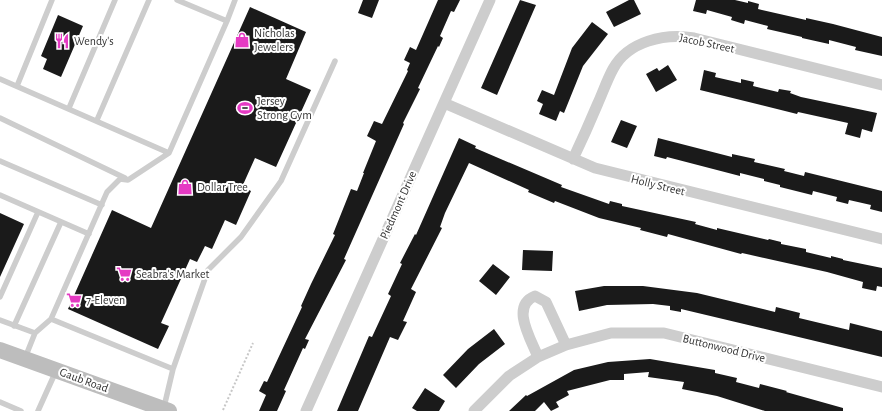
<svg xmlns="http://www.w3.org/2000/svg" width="882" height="411" font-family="'Alegreya Sans',sans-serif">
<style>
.building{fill:#1a1a1a}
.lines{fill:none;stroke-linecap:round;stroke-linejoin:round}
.path{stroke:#c7c7c7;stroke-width:2;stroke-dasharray:2 2;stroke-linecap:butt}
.lane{stroke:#cdcdcd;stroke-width:5.5}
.street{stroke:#cdcdcd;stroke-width:11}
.secondary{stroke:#bdbdbd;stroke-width:16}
.labels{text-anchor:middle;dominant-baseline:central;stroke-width:4;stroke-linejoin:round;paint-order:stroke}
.poi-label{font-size:12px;fill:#333;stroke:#fff;text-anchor:start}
.street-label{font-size:12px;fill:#333;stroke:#fff}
</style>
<rect width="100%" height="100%" fill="#fff"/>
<path class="building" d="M363 0H379L372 18 358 13Z
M438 0H460L454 12 451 11 440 36 443 38 439 47 438 46 418 88 420 89 403 123 404 124 344 259 346 260 305 339 309 340 305 349 303 348 284 390 286 391 277 411H259L266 395 259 391 264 381 267 382 302 307 301 306 311 284 335 235 333 234 351 189 357 191 364 173H363L376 141 367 136 374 121 382 124 408 71 407 70 410 63 404 60 410 47 416 50Z
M520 0 536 5 497 95 481 88Z
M629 0H634L641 14 614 27 606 12Z
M696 0H735L748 3V1L759 4 758 9 806 20V18L833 24 882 37V56L855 50 856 47 829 40V44L802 38V37L767 29 768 26 745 20 744 24 731 20 732 17 707 10 706 14 693 11Z
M250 7 306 32 286 79 311 90 276 167 255 158 242 187 251 191 236 225 225 220 212 249 205 246 197 262 190 259 161 323 169 326 158 349 68 309 112 210 151 228Z
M58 15 83 26 61 77 43 69 47 59 41 56Z
M592 22 608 34 583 66 564 113 560 111 556 121 539 114 543 104 537 101 542 90 554 95 572 48Z
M668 65 677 80 656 92 646 74 657 68 659 71Z
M704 70 716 73 715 77 741 83V79L754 82 753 86 778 92 779 89 791 91 790 93 801 97 877 113 872 132 862 129 860 138 845 134 848 123 798 112 797 114 700 90Z
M621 120 637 126 627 148 611 142Z
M459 138 476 146 475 148 562 185 561 187 609 204 610 201 622 204V206L696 222 695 224 717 230V228L768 240 769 239 781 242V244L806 249V252L831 258V256L843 259V260L882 268V287L877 286 876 291 862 288 863 282 827 272 742 253 741 254 668 234 667 237 640 230 641 228 599 218 555 201 554 203 528 192 529 190 469 163 445 213 440 227 442 228 411 289 416 292 403 321 407 322 398 340 390 337 358 411H337L369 336 372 337 391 296 388 294 402 264 400 263 415 234 416 235Z
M658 138 732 157V154L755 159 754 162 785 169 784 171 804 176 805 172 882 191V212L870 209 871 205 849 200 848 204 836 201 837 197 813 191 812 195 780 187V185L764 181V179L740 173V176L667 157 666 159 654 156Z
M0 213 24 224 0 277Z
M523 250 553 251 552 271 522 270Z
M493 264 510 277 496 295 479 281Z
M604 286H643L697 293 775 312 776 307 800 313 799 318 849 330 850 323 882 331V357L681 309V312L670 310V306L653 304 607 305 579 311 575 291Z
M494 329 505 344 479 364 456 388 443 375 468 349Z
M650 359 715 370V373L737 378 736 382 759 388 760 384 787 391 786 392 843 408V411H765L717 396 682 389 684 382 648 377 649 372 624 374V380H610L567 391 569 395 556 402 559 407 551 411 544 402 535 411H509L526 395 527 396 574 370 608 362Z
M425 388 445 401 439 411H417L412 408Z"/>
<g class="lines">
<path class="path" d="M223 410 253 343"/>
<path class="lane" d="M227 21 235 0
M0 79 169 153
M17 86 52 0
M69 108 115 0
M0 118 125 178
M97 120 149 0
M0 161 102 205
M0 195 89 234
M0 297 38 212
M51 319 173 369
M0 320 35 333
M14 326 61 222
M25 358 35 333 51 319 107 192 120 179 128 180 169 153 227 21 177 0
M0 402 21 411
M164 407 173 369 208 270 241 237 281 181 335 61
M38 411 56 371"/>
<path class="street" d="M444 103 595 168 882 239
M573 159C582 140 590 122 598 103 603 92 607 80 613 69 628 41 665 33 694 38L882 85
M538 357C531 339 510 306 535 296L546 302 566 345
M306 411 490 0
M474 411 509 376 538 357 566 345 611 333H664L882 387"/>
<path class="secondary" d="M0 350 169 411"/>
</g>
<defs>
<g id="shop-bare" transform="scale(1.2)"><path d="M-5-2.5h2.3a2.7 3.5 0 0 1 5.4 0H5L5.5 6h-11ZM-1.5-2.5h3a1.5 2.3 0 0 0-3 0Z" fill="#e53ac3" stroke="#fff" stroke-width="2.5" paint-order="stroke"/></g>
<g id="restaurant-bare" transform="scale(1.2)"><path d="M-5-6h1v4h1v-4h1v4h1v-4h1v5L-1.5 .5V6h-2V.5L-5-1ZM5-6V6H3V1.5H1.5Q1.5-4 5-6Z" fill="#e53ac3" stroke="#fff" stroke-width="2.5" paint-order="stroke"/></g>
<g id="stadium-bare" transform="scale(1.2)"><path d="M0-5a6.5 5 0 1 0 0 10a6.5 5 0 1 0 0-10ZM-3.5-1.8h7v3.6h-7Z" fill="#e53ac3" stroke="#fff" stroke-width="2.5" paint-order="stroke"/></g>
<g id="supermarket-bare" transform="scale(1.2)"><path d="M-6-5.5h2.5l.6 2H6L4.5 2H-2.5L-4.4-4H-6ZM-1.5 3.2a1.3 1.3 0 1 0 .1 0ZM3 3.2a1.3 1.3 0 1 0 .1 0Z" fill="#e53ac3" stroke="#fff" stroke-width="2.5" paint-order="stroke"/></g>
</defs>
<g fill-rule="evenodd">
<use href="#shop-bare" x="242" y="40"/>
<use href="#restaurant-bare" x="62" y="41"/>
<use href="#stadium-bare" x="245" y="108"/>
<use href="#shop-bare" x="185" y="187"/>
<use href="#supermarket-bare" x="124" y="274"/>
<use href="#supermarket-bare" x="74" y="300"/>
</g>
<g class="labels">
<g class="poi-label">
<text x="254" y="33">Nicholas<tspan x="254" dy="14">Jewelers</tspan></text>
<text x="74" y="41">Wendy's</text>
<text x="257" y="101">Jersey<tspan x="257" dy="14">Strong Gym</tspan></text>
<text x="197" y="187">Dollar Tree</text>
<text x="136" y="274">Seabra's Market</text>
<text x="86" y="300">7-Eleven</text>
</g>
<g class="street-label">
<text transform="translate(707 43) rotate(12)">Jacob Street</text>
<text transform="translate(658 185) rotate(14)">Holly Street</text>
<text transform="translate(398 205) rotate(-66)">Piedmont Drive</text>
<text transform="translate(724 348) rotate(14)">Buttonwood Drive</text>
<text transform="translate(84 380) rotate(20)">Gaub Road</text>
</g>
</g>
</svg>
